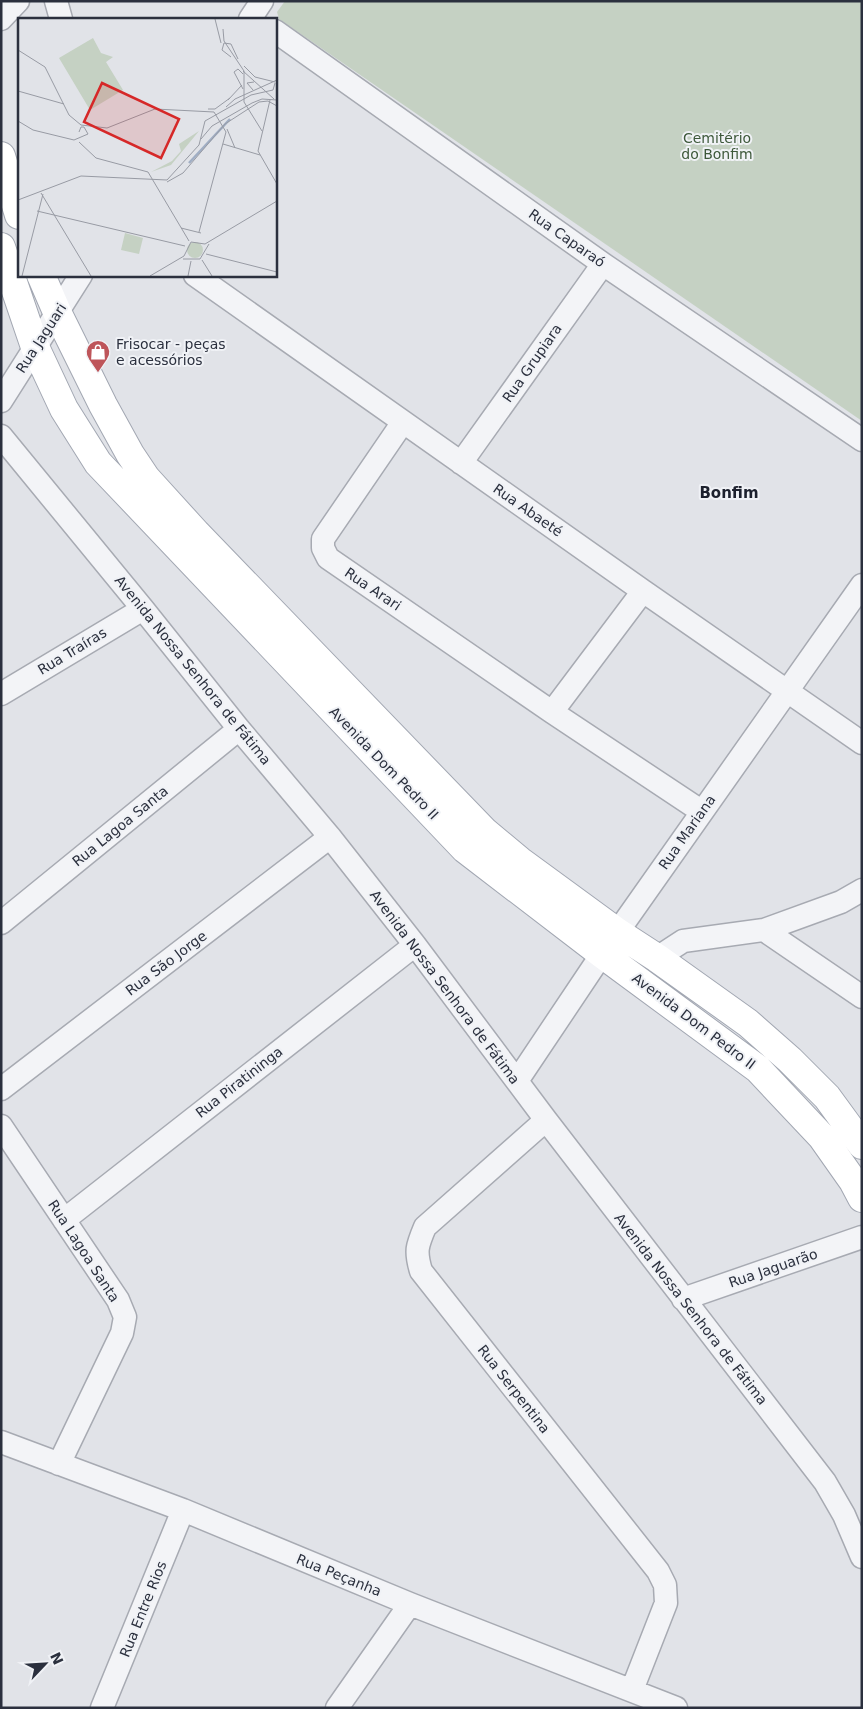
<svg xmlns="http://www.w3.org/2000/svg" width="863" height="1709" font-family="'DejaVu Sans',sans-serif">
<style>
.green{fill:#c5d1c3}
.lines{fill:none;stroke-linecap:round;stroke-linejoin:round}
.minor-casing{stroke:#a7aab2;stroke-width:25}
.major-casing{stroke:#a2a7b2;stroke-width:30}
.minor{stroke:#f3f4f7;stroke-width:22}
.major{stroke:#fff;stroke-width:28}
.labels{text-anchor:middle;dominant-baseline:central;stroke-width:4;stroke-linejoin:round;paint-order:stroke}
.park-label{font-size:14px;fill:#3d583a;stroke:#f0f2f6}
.street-label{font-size:14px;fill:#2b303e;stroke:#f0f2f6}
.poi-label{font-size:14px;fill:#2b303e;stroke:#f0f2f6;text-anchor:start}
.neighbourhood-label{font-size:15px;font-weight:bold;fill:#1d212e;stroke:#f0f2f6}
.inset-river{fill:none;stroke:#a0aec4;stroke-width:2.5}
.inset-road{fill:none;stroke:#989ba4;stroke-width:1}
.view{fill:#d62828;fill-opacity:0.15;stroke:#d62828;stroke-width:2.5}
.inset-edge{fill:none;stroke:#2b303e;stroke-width:2.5}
</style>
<rect width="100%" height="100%" fill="#e1e3e8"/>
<path class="green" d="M285 1H862V421L279 19 277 12Z"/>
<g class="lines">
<g class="minor-casing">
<path id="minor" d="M56 1 61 19
M1 19 18 1
M250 19 262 1
M275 31 603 264 862 440
M195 275 643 591 862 743
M1 401 81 275
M403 422 323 539V548L328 558 552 712 701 811
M1 436 143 609 239 729 330 837 415 945 546 1120 825 1482 844 1515 862 1557
M461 463 603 264
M1 694 143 609
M552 712 643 591
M1 923 239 729
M764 930 862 997
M657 958 683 941 764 930 841 902 862 890
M517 1081 602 954 862 585
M1 1089 330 837
M546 1120 425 1227C417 1246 415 1251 421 1271L658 1571 665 1585 666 1603 632 1690
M1 1126 118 1300 125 1317 122 1333 59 1464
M64 1220 415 945
M683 1299 862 1237
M1 1442 183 1510 410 1604 676 1708
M102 1708 183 1510
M337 1708 410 1604"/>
</g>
<g class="major-casing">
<path id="major" d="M1 156 19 215
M1 247 35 347 64 409 98 463 465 849 602 954 758 1069 822 1137 853 1181 862 1198
M41 275 57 312 103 405 130 454 146 478 196 533 484 831 520 861 617 932 657 958 748 1023 790 1060 827 1097 862 1145"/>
</g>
<use href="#minor" class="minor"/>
<use href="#major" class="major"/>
</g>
<defs>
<g id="shop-pin" transform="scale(1.25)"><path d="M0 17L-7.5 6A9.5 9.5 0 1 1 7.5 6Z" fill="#be555a" stroke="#f0f2f6"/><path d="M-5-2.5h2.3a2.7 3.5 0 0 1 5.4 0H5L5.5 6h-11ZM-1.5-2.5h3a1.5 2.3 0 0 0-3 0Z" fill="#fff"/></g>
</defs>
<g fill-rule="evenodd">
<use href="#shop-pin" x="98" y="352"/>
</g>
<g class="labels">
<g class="park-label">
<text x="717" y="138">Cemitério<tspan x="717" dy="16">do Bonfim</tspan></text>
</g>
<g class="street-label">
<text transform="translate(567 238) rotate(35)">Rua Caparaó</text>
<text transform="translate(41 338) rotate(-57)">Rua Jaguari</text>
<text transform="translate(532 363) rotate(-55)">Rua Grupiara</text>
<text transform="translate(528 510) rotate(35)">Rua Abaeté</text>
<text transform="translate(373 589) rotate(34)">Rua Arari</text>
<text transform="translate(72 651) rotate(-31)">Rua Traíras</text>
<text transform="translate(193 670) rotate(51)">Avenida Nossa Senhora de Fátima</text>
<text transform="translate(384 763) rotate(46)">Avenida Dom Pedro II</text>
<text transform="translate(120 826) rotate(-39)">Rua Lagoa Santa</text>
<text transform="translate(687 832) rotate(-55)">Rua Mariana</text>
<text transform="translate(166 963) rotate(-37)">Rua São Jorge</text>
<text transform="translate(445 987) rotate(53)">Avenida Nossa Senhora de Fátima</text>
<text transform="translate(694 1021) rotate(37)">Avenida Dom Pedro II</text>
<text transform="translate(239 1082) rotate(-38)">Rua Piratininga</text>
<text transform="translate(84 1251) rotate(57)">Rua Lagoa Santa</text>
<text transform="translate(773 1268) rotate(-19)">Rua Jaguarão</text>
<text transform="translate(691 1309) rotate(52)">Avenida Nossa Senhora de Fátima</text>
<text transform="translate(514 1389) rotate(52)">Rua Serpentina</text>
<text transform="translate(339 1575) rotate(22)">Rua Peçanha</text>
<text transform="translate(143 1609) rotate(-68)">Rua Entre Rios</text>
</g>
<g class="poi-label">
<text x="116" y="344">Frisocar - peças<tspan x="116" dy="16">e acessórios</tspan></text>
</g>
<g class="neighbourhood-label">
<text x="729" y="493">Bonfim</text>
</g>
</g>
<g transform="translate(18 18)">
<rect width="259" height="259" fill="#e1e3e8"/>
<path d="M75 20 83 35 95 39 88 44 105 72 72 92 41 40ZM181 113 153 147 133 154 154 143 163 133 161 126ZM107 215 125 220 121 236 103 232ZM169 232a8 8 0 1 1 16 0a8 8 0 1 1-16 0Z" fill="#c5d1c3"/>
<path class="inset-river" d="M171 145 212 101"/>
<path class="inset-road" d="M197 1 203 25M205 11 206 23 226 53V84L244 113M0 32 27 49 51 97 63 107 89 110 137 91 196 94 208 114 181 214M213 39 204 32 206 25 213 26 220 41M226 48 237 59 257 64M225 53 256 81M225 56 220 51 216 54 225 71M235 72 229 65 236 64M0 73 46 86M210 82 224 67M252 82 240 133 259 166M208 89 217 81 259 62M190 91H197L212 80M0 103 15 112 56 122 70 116 66 109H63L61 114M209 111 217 130M183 121 194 108 234 85 244 81 259 82M61 124 78 140 130 154 171 223M205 126 242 137M149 164 165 155 207 106 241 84 250 83 259 88M23 175 73 258M0 182 63 158 149 162 181 127 187 103 233 77 255 72 257 65M19 193 167 228M163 210 183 215M188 236 259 254M165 241H182L191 226M184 242 194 258M4 258 25 176M132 258 166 238 173 224 187 226 259 183M170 258 173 243"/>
<path class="view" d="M84 65 161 101 143 140 66 104Z"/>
<rect width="259" height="259" class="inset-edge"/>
</g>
<rect width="863" height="1709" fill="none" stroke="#2b303e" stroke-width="5"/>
<g transform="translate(45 1664) rotate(65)" stroke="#f0f2f6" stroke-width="4" paint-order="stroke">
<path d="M0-4L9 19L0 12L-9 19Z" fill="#2b303e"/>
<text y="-8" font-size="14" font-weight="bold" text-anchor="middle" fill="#2b303e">N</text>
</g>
</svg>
